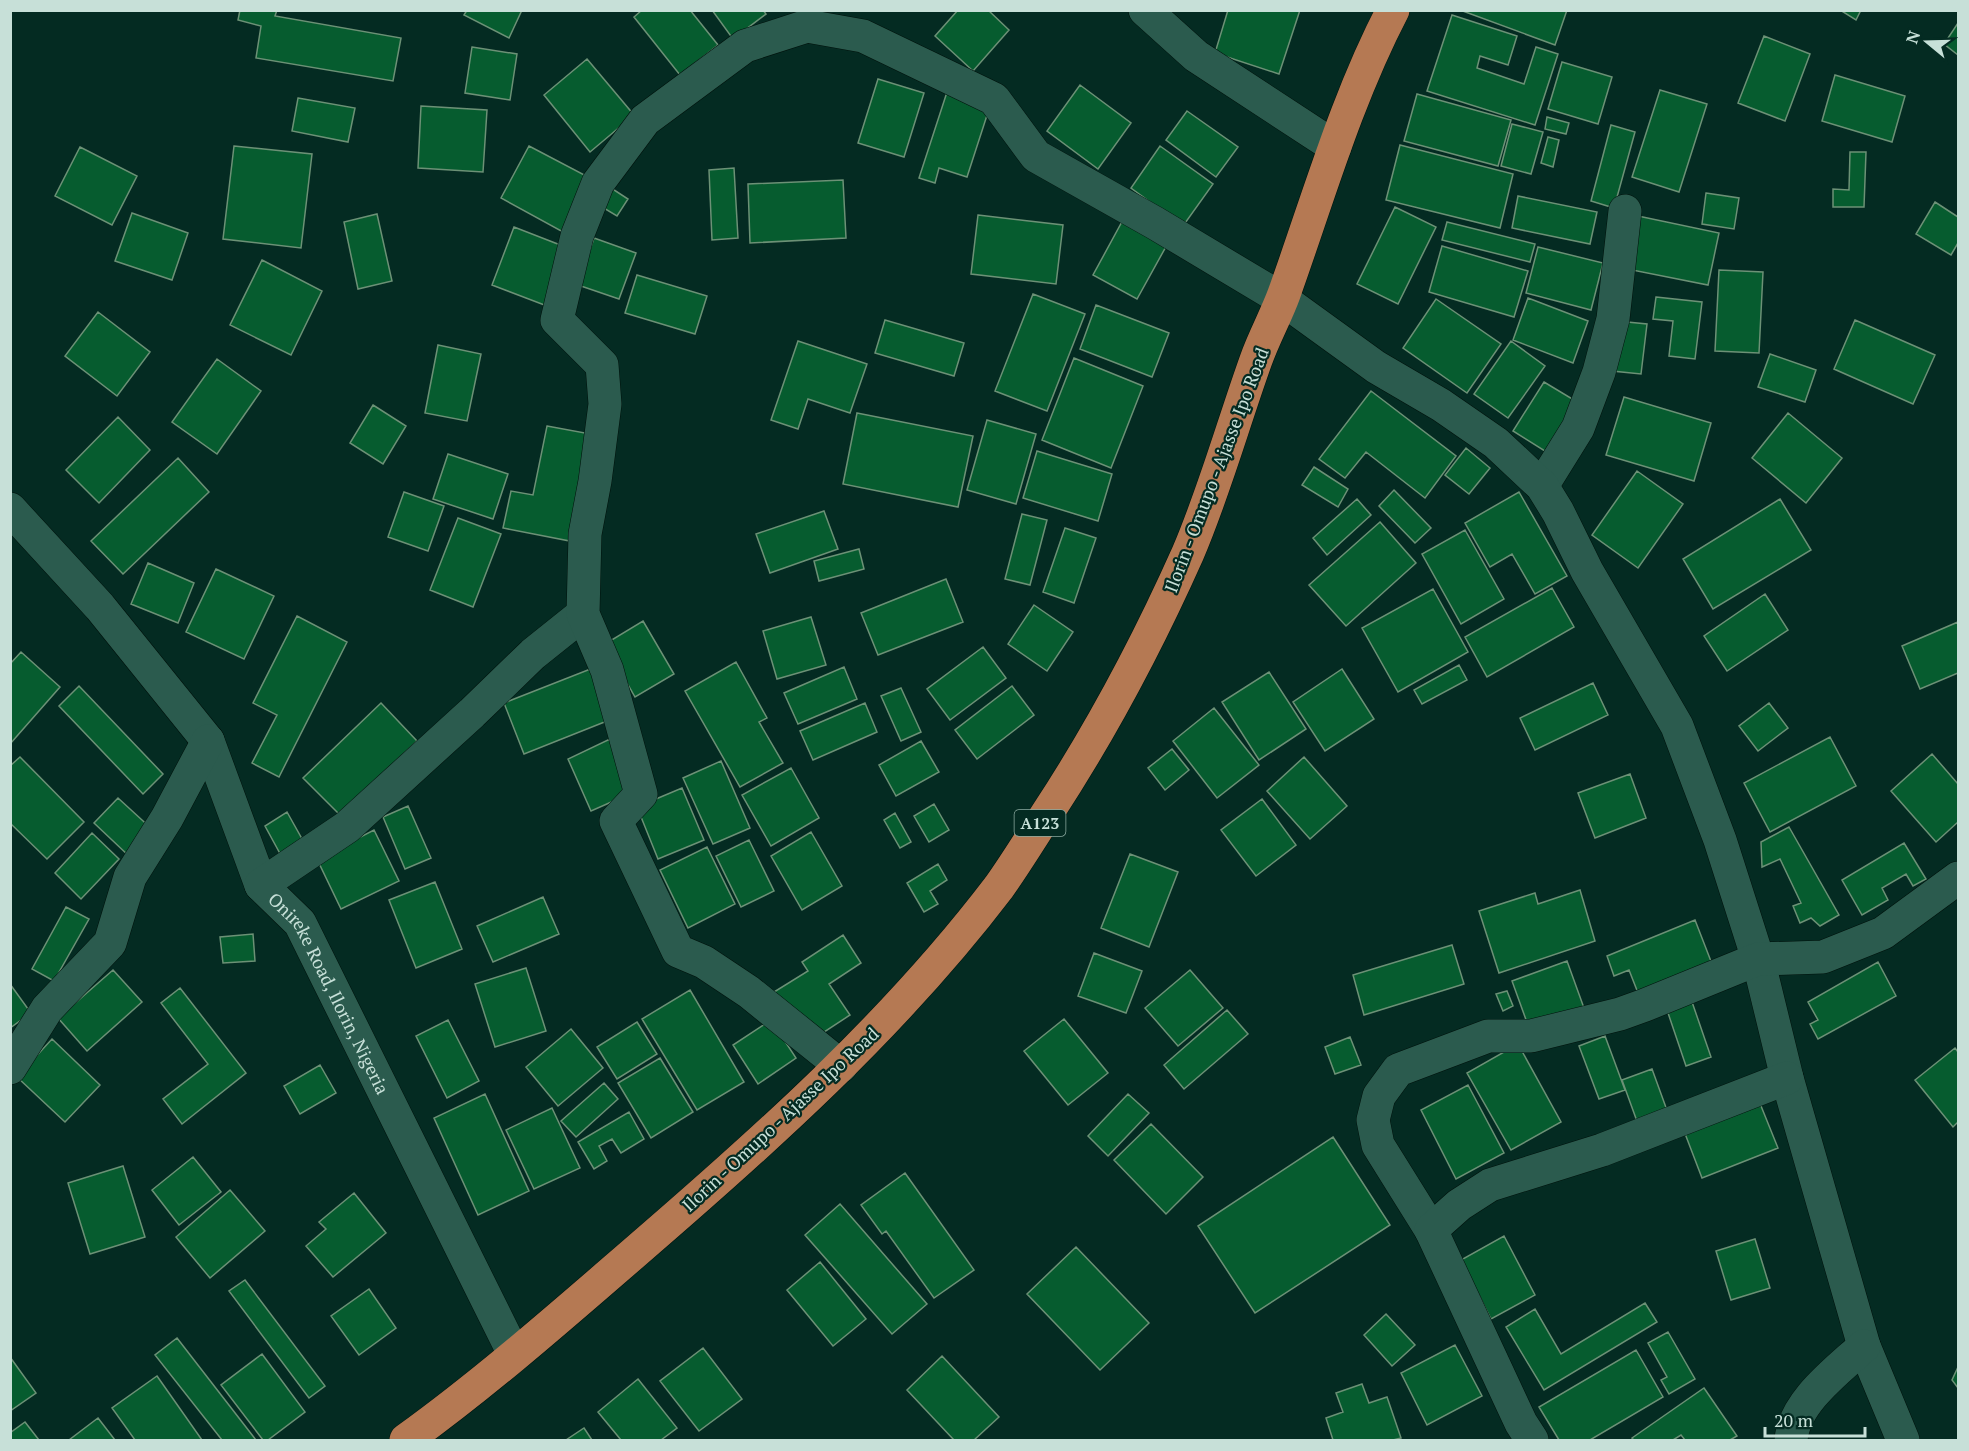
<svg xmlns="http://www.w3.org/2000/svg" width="1969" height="1451" font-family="'PT Serif',serif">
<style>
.building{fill:#065c2f;stroke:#6c9176;stroke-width:1.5}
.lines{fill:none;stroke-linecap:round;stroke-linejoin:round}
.minor-casing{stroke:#00120c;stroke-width:34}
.highway-casing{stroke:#00120c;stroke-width:34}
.minor{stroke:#2b5b4e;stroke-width:33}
.highway{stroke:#b57953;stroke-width:33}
.labels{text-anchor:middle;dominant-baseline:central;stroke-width:4.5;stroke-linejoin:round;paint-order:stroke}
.shield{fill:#042b22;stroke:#8caaa1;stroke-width:1.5}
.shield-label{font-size:16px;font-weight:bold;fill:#c7e0d8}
.street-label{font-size:18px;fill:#c7e0d8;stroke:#042b22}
</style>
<rect width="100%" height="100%" fill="#042b22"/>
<path class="building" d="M240 10H277L275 16 401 38 393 81 256 58 261 26 238 20Z
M467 10H522L509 38 464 15Z
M642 10H690L718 45 680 75 634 17Z
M712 10H763L766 14 733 39Z
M958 10H988L1009 30 973 71 935 36Z
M1228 10H1300L1279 74 1215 53Z
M1460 10H1567L1555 45Z
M1840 10H1861L1856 20Z
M1452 15 1517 36 1508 65 1480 56 1477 68 1524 84 1536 47 1558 54 1535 125 1427 91Z
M1958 23V55L1944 44Z
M1764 36 1810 54 1785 121 1738 103Z
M472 47 517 54 510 100 465 93Z
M587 59 634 115 590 152 544 95Z
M1562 62 1612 77 1598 124 1548 109Z
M1835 75 1905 96 1892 142 1822 121Z
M878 79 924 93 904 157 858 143Z
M1080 85 1131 123 1098 169 1047 131Z
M948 89 991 103 967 177 939 168 935 183 919 178Z
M1660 90 1707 104 1679 192 1632 177Z
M1417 94 1511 120 1498 166 1404 141Z
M298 98 355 108 348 142 292 131Z
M421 106 487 110 483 172 418 168Z
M1187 111 1238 147 1216 177 1166 140Z
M1547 117 1569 123 1566 134 1545 129Z
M1512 124 1543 132 1531 174 1501 166Z
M1611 125 1635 132 1614 208 1591 201Z
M1548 137 1559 140 1553 167 1541 163Z
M1400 145 1513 174 1500 228 1386 200Z
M234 146 312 154 301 248 223 239Z
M529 146 592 179 563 232 501 198Z
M1160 146 1213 184 1183 226 1131 188Z
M80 147 137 176 112 225 55 196Z
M1850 152H1866L1864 207H1833V189L1849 190Z
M734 168 738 238 712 240 709 170Z
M843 180 846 238 750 243 748 184Z
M608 186 628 199 617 216 597 204Z
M1706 193 1739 198 1734 229 1702 224Z
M1518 196 1597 212 1590 244 1512 228Z
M1935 202 1958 217V243L1951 255 1916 234Z
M1395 207 1436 227 1398 304 1357 284Z
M132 213 188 233 172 280 115 261Z
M377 214 392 281 358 289 344 222Z
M978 215 1063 225 1056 284 971 274Z
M1638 216 1719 233 1708 285 1627 269Z
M1124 218 1168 243 1137 299 1093 275Z
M1447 222 1535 244 1530 262 1442 240Z
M514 227 568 248 547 306 492 285Z
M594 238 636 253 619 299 578 285Z
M1442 246 1528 271 1514 317 1429 292Z
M1538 247 1603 263 1591 310 1526 293Z
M262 260 322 291 291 355 230 325Z
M1719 270 1763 272 1759 353 1715 351Z
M637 275 707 296 695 334 625 313Z
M1033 294 1085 314 1047 411 995 391Z
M1656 297 1702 302 1695 359 1669 356 1673 321 1653 319Z
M1528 298 1588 321 1573 363 1513 340Z
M1436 299 1501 344 1467 393 1403 348Z
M1096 305 1169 333 1152 377 1080 349Z
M98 312 150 352 117 396 65 356Z
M885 320 964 343 954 376 875 353Z
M1855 320 1935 355 1913 404 1834 369Z
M1617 321 1647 324 1641 374 1612 371Z
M798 341 867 364 850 413 808 399 798 429 771 420Z
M1511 341 1545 366 1508 418 1474 394Z
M438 345 481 354 467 421 425 413Z
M1770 354 1816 370 1805 402 1758 387Z
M1074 358 1143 386 1111 468 1042 440Z
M217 359 261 391 217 454 172 422Z
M1544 382 1579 403 1548 453 1513 431Z
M1371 391 1456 456 1425 498 1366 452 1345 478 1319 459Z
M1624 397 1711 423 1694 481 1606 455Z
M373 405 406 426 383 464 350 443Z
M857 413 973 436 958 507 843 484Z
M1788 413 1842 458 1806 503 1752 458Z
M118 417 150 450 99 503 66 470Z
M987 420 1036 434 1016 504 967 490Z
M547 426 596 435 575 542 503 528 511 491 533 495Z
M1466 448 1490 468 1469 494 1445 475Z
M1037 451 1112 474 1098 521 1023 498Z
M448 454 508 474 493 519 433 499Z
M178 458 209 492 123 574 91 541Z
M1314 467 1348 489 1338 507 1302 485Z
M1637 471 1683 504 1638 568 1592 535Z
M1394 490 1431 528 1415 543 1379 506Z
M404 492 444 506 428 551 388 537Z
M1519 492 1567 576 1535 594 1512 554 1490 567 1465 523Z
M1357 499 1371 515 1327 555 1313 538Z
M1780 499 1811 550 1713 609 1683 559Z
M824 511 838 549 770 573 756 534Z
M1022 514 1047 520 1030 585 1005 579Z
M458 518 501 534 473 607 430 590Z
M1380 522 1416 563 1346 626 1309 585Z
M1065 528 1096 538 1074 603 1043 592Z
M1465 530 1504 599 1461 624 1422 554Z
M859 549 864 569 819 581 814 561Z
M148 563 194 583 178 623 131 604Z
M216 569 274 596 244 659 186 632Z
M946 579 963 622 878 655 861 613Z
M1552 588 1574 627 1487 677 1465 637Z
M1433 589 1468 652 1398 692 1362 628Z
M1765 594 1788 630 1727 671 1704 636Z
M1034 605 1073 632 1047 671 1008 644Z
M297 616 347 642 279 777 252 763 277 715 253 703Z
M811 617 826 665 777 679 763 631Z
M643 621 674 674 635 697 605 644Z
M1958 622V673L1920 689 1902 646Z
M983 647 1006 678 950 720 927 689Z
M21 652 60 687 10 744V664Z
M736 662 767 718 759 722 783 763 740 787 685 691Z
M1459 665 1467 680 1422 704 1414 690Z
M844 667 857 699 798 724 784 693Z
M593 668 612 719 524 754 504 703Z
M1342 669 1374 719 1325 751 1293 702Z
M1269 672 1306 729 1259 760 1222 702Z
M1593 683 1608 715 1535 750 1520 718Z
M79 686 163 774 143 794 59 706Z
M1012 686 1034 715 977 759 955 730Z
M901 688 921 732 901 741 881 696Z
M381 703 417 741 340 815 303 778Z
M865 703 877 732 813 760 800 731Z
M1769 703 1788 728 1758 751 1739 726Z
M1214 708 1259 765 1217 798 1173 741Z
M1830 737 1856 786 1770 832 1744 783Z
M610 739 634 792 591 811 568 759Z
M921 741 939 772 896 796 879 765Z
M1172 749 1189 770 1165 790 1148 768Z
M1932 754 1958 784V822L1936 842 1891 791Z
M20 757 84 822 47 859 10 823V766Z
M1304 757 1347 806 1310 839 1267 791Z
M721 761 750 828 713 844 683 778Z
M791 768 819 818 771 846 742 795Z
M1630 774 1646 818 1595 838 1578 793Z
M682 788 704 840 658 859 637 807Z
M118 798 154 831 130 857 94 823Z
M1262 799 1296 845 1256 876 1221 830Z
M934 804 949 830 929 842 914 816Z
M408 806 431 858 405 869 383 817Z
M287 812 306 846 283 859 265 826Z
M895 813 911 842 900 848 884 820Z
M1789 827 1839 915 1820 926 1811 918 1800 923 1793 906 1801 903 1780 859 1762 867 1761 842Z
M374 830 399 881 341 909 317 859Z
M811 832 842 886 802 910 771 856Z
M92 833 119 859 81 899 55 873Z
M749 840 774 891 741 907 716 856Z
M1904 843 1926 879 1913 886 1906 874 1882 888 1888 900 1862 915 1842 880Z
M707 847 735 904 688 928 660 870Z
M1130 854 1178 872 1149 947 1101 928Z
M938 864 947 880 930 891 938 904 924 912 907 883Z
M435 882 462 949 416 968 389 900Z
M1580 890 1595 941 1499 973 1479 911 1535 893 1538 904Z
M543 897 559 934 493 962 477 926Z
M66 907 89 919 54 981 32 969Z
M1695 920 1714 969 1640 998 1629 970 1614 976 1607 956Z
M253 934 255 961 223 963 220 937Z
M843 935 861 963 829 984 850 1015 812 1040 774 992 808 971 802 962Z
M1452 945 1464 984 1364 1015 1353 975Z
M1094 953 1142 971 1126 1013 1078 996Z
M1567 961 1584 1008 1529 1028 1512 981Z
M1878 962 1896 996 1818 1039 1810 1024 1818 1020 1808 1002Z
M526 968 546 1031 495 1047 475 984Z
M113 970 142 1002 87 1051 58 1018Z
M1190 970 1223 1008 1178 1046 1145 1008Z
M10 984 31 1013 10 1028Z
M180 988 246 1073 182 1124 163 1099 208 1064 161 1003Z
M690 990 744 1082 697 1110 642 1019Z
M1507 991 1513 1006 1503 1011 1496 994Z
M1691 999 1711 1057 1686 1066 1666 1007Z
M1227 1010 1248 1034 1184 1089 1164 1065Z
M1064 1019 1108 1073 1068 1105 1024 1051Z
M448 1020 479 1081 447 1098 416 1036Z
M771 1020 796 1058 758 1084 733 1045Z
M637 1022 657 1054 617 1079 597 1047Z
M571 1029 603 1068 558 1106 526 1067Z
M1605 1036 1625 1090 1599 1099 1579 1046Z
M1350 1037 1361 1065 1335 1074 1325 1047Z
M52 1039 100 1085 65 1122 17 1077Z
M1518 1044 1561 1122 1511 1150 1467 1073Z
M1955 1048 1958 1052V1122L1953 1127 1915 1080Z
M660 1058 693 1112 651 1138 618 1083Z
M320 1065 336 1093 300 1114 284 1086Z
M1652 1069 1668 1113 1638 1124 1622 1080Z
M604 1083 618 1099 576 1137 561 1121Z
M1468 1085 1504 1153 1456 1179 1421 1110Z
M485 1094 529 1191 478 1215 434 1118Z
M1128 1094 1149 1113 1108 1156 1088 1136Z
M1759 1101 1778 1148 1702 1178 1684 1131Z
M552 1108 580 1168 534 1189 506 1130Z
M629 1112 644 1139 621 1153 612 1139 599 1146 607 1161 594 1169 578 1142Z
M1151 1124 1203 1177 1166 1214 1114 1160Z
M1333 1137 1390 1225 1255 1313 1198 1226Z
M193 1157 221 1192 179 1225 152 1190Z
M123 1166 145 1237 90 1254 68 1183Z
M905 1173 974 1270 934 1298 886 1231 882 1234 861 1205Z
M230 1190 265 1231 210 1278 176 1237Z
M354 1193 386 1233 333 1277 306 1246 326 1229 319 1222Z
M840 1204 927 1304 892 1334 805 1235Z
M1504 1236 1535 1295 1491 1319 1461 1260Z
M1755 1239 1770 1288 1731 1300 1716 1251Z
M1076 1247 1149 1323 1100 1370 1027 1294Z
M820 1262 866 1319 833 1346 787 1290Z
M245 1280 325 1386 309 1398 229 1291Z
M369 1289 396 1328 359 1355 331 1316Z
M1645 1303 1657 1322 1544 1390 1506 1327 1535 1309 1561 1354Z
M1386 1314 1415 1345 1392 1366 1364 1335Z
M1668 1332 1695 1379 1669 1394 1661 1380 1667 1377 1648 1343Z
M177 1338 256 1440H222L155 1355Z
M1455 1345 1482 1396 1427 1425 1401 1373Z
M703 1348 742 1399 699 1431 660 1381Z
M1636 1350 1663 1397 1590 1440H1559L1539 1407Z
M262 1354 305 1412 268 1440H263L221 1385Z
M942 1356 999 1417 974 1440H954L907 1390Z
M10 1357 36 1393 10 1411Z
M1958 1367V1388L1952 1380Z
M157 1376 202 1440H135L112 1408Z
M638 1379 677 1428 661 1440H621L598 1412Z
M1362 1384 1369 1403 1387 1397 1401 1438 1393 1440H1333L1326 1418 1343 1412 1336 1393Z
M1704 1388 1737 1436 1730 1440H1685L1681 1435 1673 1440H1634L1632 1438Z
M98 1418 115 1440H69Z
M25 1422 39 1440H10V1433Z
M584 1428 592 1440H566Z"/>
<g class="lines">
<g class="minor-casing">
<g id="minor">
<path d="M1145 10 1196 56 1335 147"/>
<path d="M1542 486 1578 428 1599 372 1613 319 1625 211"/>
<path id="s1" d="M10 509 100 607 208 741 261 885 300 923 514 1354"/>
<path d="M261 885 347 827 472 713 533 654 583 614"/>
<path d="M841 1066 749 992 704 962 678 951 616 821 641 794 607 670 583 614 585 534 595 481 605 404 602 365 557 320 577 236 598 183 645 120 745 46 807 26 863 36 994 99 1036 156 1155 223 1282 299 1376 367 1441 405 1496 443 1542 486 1558 512 1587 571 1677 726 1720 840 1758 959 1787 1078 1864 1346 1903 1440"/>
<path d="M10 1068 47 1009 110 943 130 877 167 818 208 741"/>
<path d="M1431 1230 1378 1145 1373 1120 1379 1096 1398 1070 1488 1036H1531L1620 1014 1645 1005 1758 959 1823 957 1883 933 1958 878"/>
<path d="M1532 1440 1521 1423 1431 1230 1459 1205 1490 1185 1602 1150 1787 1078"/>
<path d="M1791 1440C1794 1402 1837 1371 1864 1346"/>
</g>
</g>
<g class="highway-casing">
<path id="highway" d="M406 1440C485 1383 560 1317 634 1253 764 1141 894 1025 999 887 1016 863 1032 837 1048 812 1103 728 1147 645 1188 553 1215 490 1233 424 1256 360 1264 337 1276 316 1284 294 1318 199 1346 100 1393 10"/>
</g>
<use href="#minor" class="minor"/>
<use href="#highway" class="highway"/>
</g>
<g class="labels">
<rect class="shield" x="1014.5" y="810" width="51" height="26" rx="4.5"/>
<g class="shield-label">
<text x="1040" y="823">A123</text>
</g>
<g class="street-label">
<text transform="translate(1216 470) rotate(-69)">Ilorin - Omupo - Ajasse Ipo Road</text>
<text stroke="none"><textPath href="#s1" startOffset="588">Onireke Road, Ilorin, Nigeria</textPath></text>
<text transform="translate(780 1119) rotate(-43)">Ilorin - Omupo - Ajasse Ipo Road</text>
</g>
</g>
<rect width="1969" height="1451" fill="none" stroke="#c7e0d8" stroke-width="24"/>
<g transform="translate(1927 42) rotate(289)" stroke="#042b22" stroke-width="4.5" paint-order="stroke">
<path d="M0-4.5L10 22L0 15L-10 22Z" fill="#c7e0d8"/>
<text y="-9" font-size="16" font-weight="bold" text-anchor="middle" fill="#c7e0d8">N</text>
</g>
<path d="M1765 1427v9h100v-9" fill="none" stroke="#c7e0d8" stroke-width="3"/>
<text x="1774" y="1427" font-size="18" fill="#c7e0d8" stroke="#042b22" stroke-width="4.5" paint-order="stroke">20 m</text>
</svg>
